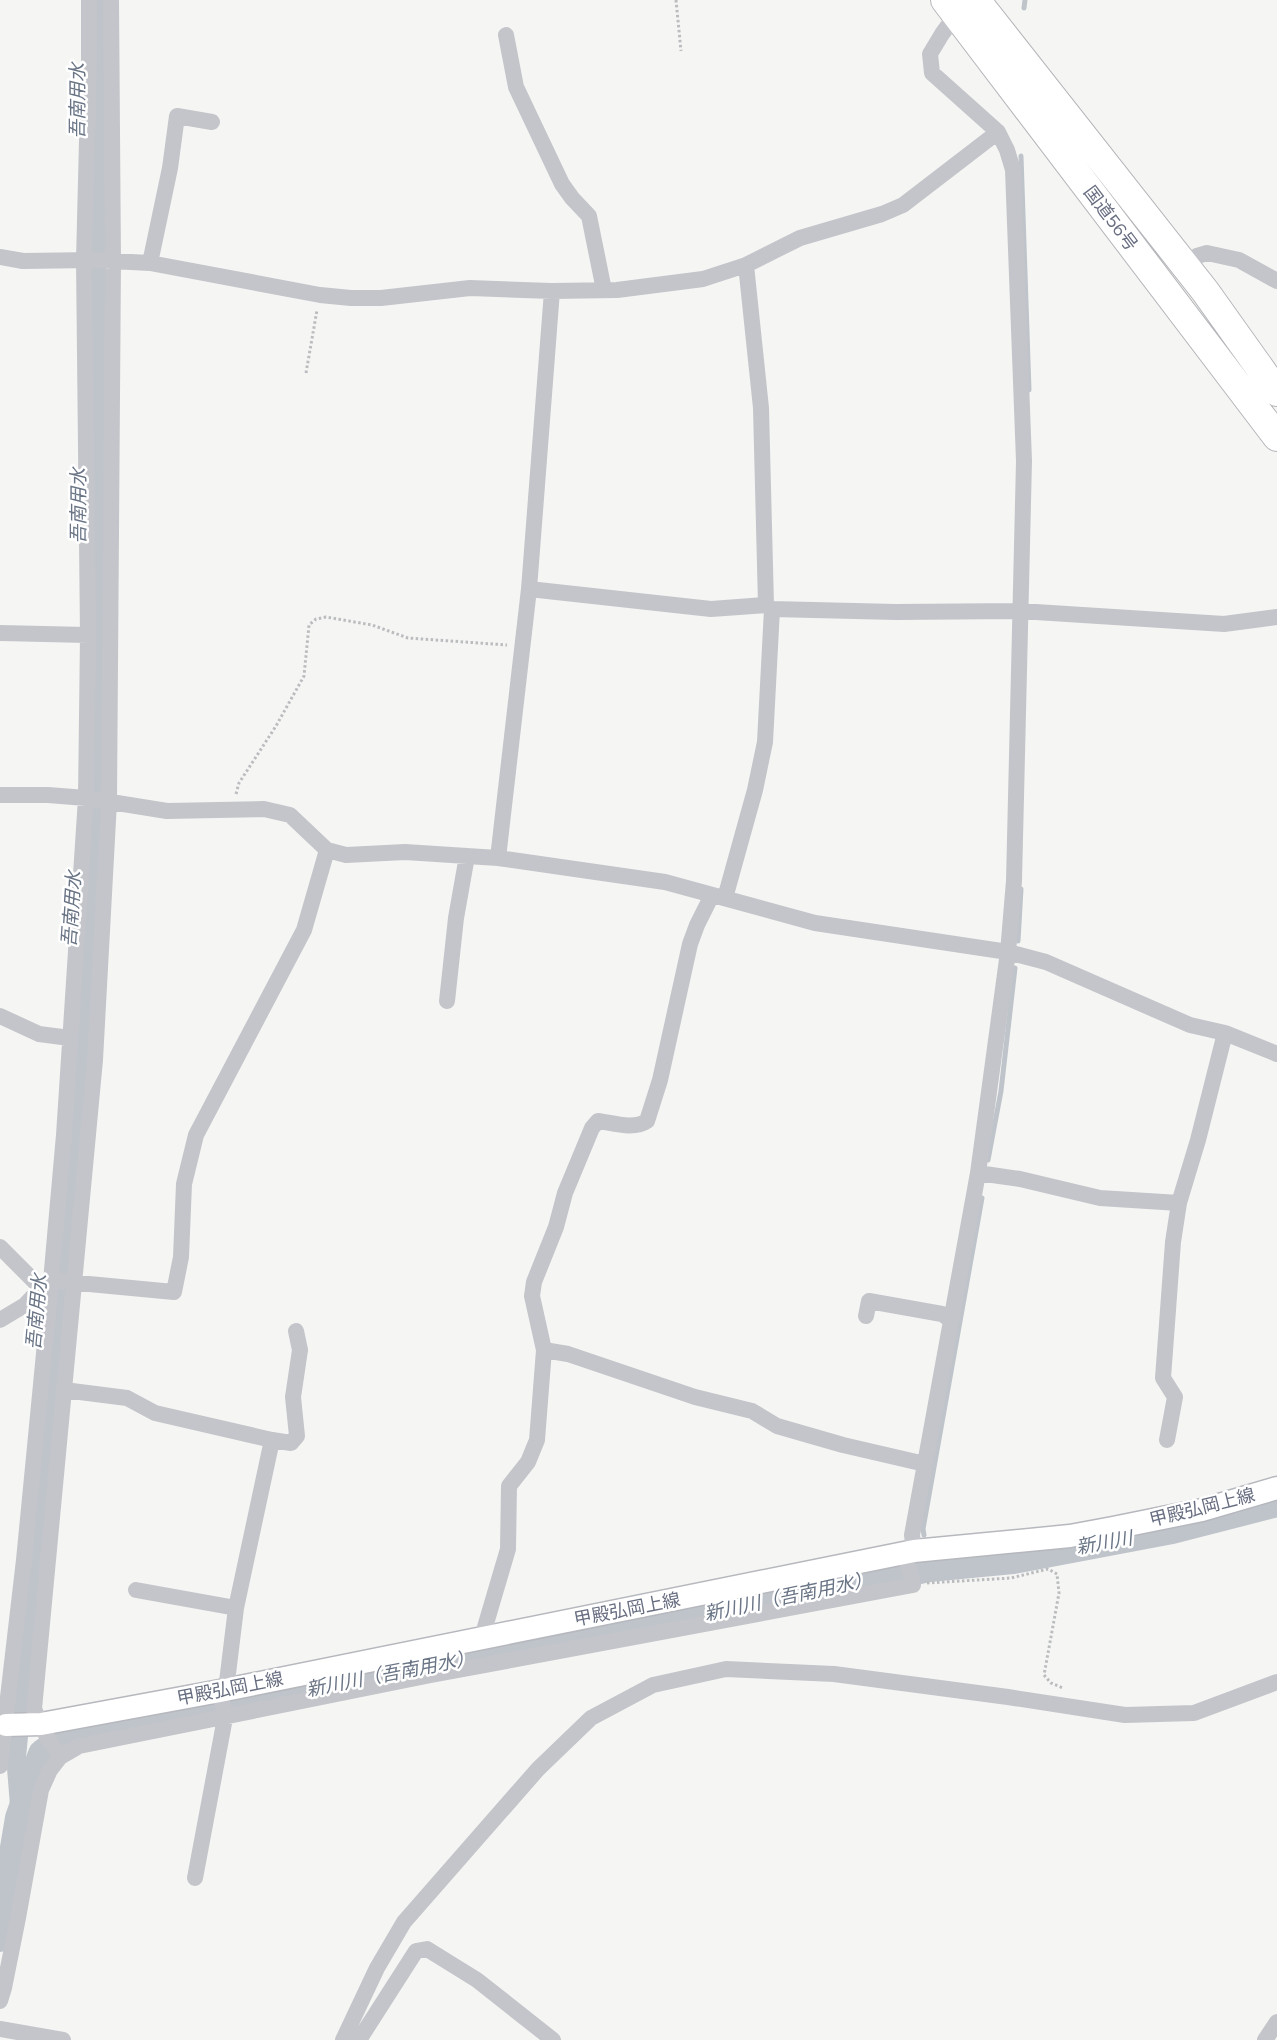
<svg xmlns="http://www.w3.org/2000/svg" width="1277" height="2040" font-family="Mulish,'Noto Sans JP',sans-serif">
<style>
.lines{fill:none;stroke-linecap:round;stroke-linejoin:round}
.stream{stroke:#bfc4cb;stroke-width:5}
.canal{stroke:#bfc4cb;stroke-width:18}
.river{stroke:#bfc4cb;stroke-width:30}
.secondary-casing{stroke:#b6b8be;stroke-width:25}
.highway-casing{stroke:#b4b6ba;stroke-width:30}
.path{stroke:#bbbcbf;stroke-width:3;stroke-dasharray:2.5 2.5;stroke-linecap:butt}
.street{stroke:#c4c5ca;stroke-width:16}
.secondary{stroke:#fff;stroke-width:22}
.highway{stroke:#fff;stroke-width:28}
.labels{text-anchor:middle;dominant-baseline:central;stroke-width:5;stroke-linejoin:round;paint-order:stroke}
.street-label{font-size:18px;fill:#686e81;stroke:#fff}
.water-label{font-size:19px;font-style:italic;fill:#697485;stroke:#fff}
</style>
<rect width="100%" height="100%" fill="#f5f6f3"/>
<g class="lines">
<path class="stream" d="M1024 8 1025 0
M1021 156 1029 390
M1018 941 1021 889
M988 1160 1001 1091 1015 968
M924 1535 923 1529 982 1198
M929 1565V1567"/>
<path class="canal" d="M20 1818 16 1768 65 1255 94 911 101 732 97 261 99 0"/>
<path class="river" d="M0 1937 20 1818 43 1754 73 1733 716 1612 929 1567 1013 1559 1172 1529 1277 1502"/>
<g class="secondary-casing">
<path id="secondary" d="M6 1725 41 1724 220 1691 914 1551 1070 1536 1113 1528 1202 1510 1277 1488"/>
</g>
<g class="highway-casing">
<path id="highway" d="M945 0 1277 437
M976 0 1205 291 1277 392"/>
</g>
<path class="path" d="M676 0 681 51
M306 373 317 310
M236 794 239 783 276 726 304 676 309 625 316 619 326 617 372 625 408 638 507 645
M927 1583 1011 1578 1048 1569 1057 1574 1059 1593 1044 1675 1051 1683 1063 1688"/>
<path class="street" d="M506 35 516 87 562 184 572 198 589 216 604 290
M0 257 23 261 93 260 150 263 320 295 351 298H381L470 288 552 291 617 290 703 279 746 265 800 238 882 214 903 205 998 132
M150 263 170 168 177 116 212 122
M1184 264 1197 256 1207 253 1239 260 1277 281
M746 265 761 408 766 605
M529 589 711 609 766 605 772 609
M0 633 88 635
M0 795H48L86 798 167 811 264 809 290 815 327 850 346 855 405 852 498 858 665 882 815 923 1008 952 1046 962 1190 1025 1225 1033 1277 1054
M498 858 529 589 552 291
M725 898 755 790 765 742 772 609 896 612 1020 611 1224 624 1277 617
M447 1001 456 918 467 856
M0 1016 39 1034 70 1038
M978 1173 1020 1179 1100 1198 1179 1203
M0 1247 41 1288 51 1281H57L174 1292 181 1257 184 1184 196 1135 304 930 327 850
M866 1316 869 1301 942 1314 951 1320
M0 1320 25 1305 41 1288
M544 1350 532 1296 534 1282 556 1227 565 1193 592 1128 598 1121C613 1123 634 1130 647 1121L660 1080 690 944 697 925 712 895
M64 1390 127 1398 155 1413 272 1440 291 1443 297 1436 293 1397 300 1350 296 1331
M1167 1440 1175 1397 1163 1378 1173 1242 1179 1203 1198 1140 1225 1033
M914 1551 912 1535 978 1173 1008 952 1014 881 1024 461 1013 170 1007 150 998 132 932 73 930 54 942 34 960 9
M905 1554 912 1579
M136 1590 236 1608
M486 1638 485 1627 508 1549 509 1486 528 1462 537 1440 544 1350 568 1354 695 1397 752 1411 777 1426 843 1445 925 1464
M226 1690 236 1608 272 1440
M60 1757 47 1737 34 1709 95 1060 109 802 113 261 111 0
M0 1766 24 1560 51 1281 64 1135 86 798 88 635 84 260 89 61V0
M195 1878 225 1718 220 1691
M0 2001 4 1988 18 1918 41 1790 50 1770 60 1757 79 1746 431 1675 913 1585
M0 2029 63 2040
M343 2040 377 1968 404 1922 538 1769 591 1718 653 1685 726 1669 834 1674 1008 1697 1125 1715 1194 1713 1277 1682
M359 2040 416 1951 427 1949 477 1980 553 2040
M1265 2040 1277 2022"/>
<use href="#secondary" class="secondary"/>
<use href="#highway" class="highway"/>
</g>
<g class="labels">
<g class="street-label">
<text transform="translate(1111 218) rotate(53)">国道56号</text>
<text transform="translate(1202 1507) rotate(-14)">甲殿弘岡上線</text>
<text transform="translate(627 1609) rotate(-11)">甲殿弘岡上線</text>
<text transform="translate(230 1688) rotate(-11)">甲殿弘岡上線</text>
</g>
<g class="water-label">
<text transform="translate(77 101) rotate(-90)">吾南用水</text>
<text transform="translate(78 506) rotate(-90)">吾南用水</text>
<text transform="translate(71 909) rotate(-86)">吾南用水</text>
<text transform="translate(36 1312) rotate(-85)">吾南用水</text>
<text transform="translate(1104 1542) rotate(-10)">新川川</text>
<text transform="translate(788 1596) rotate(-12)">新川川（吾南用水）</text>
<text transform="translate(390 1673) rotate(-11)">新川川（吾南用水）</text>
</g>
</g>
</svg>
